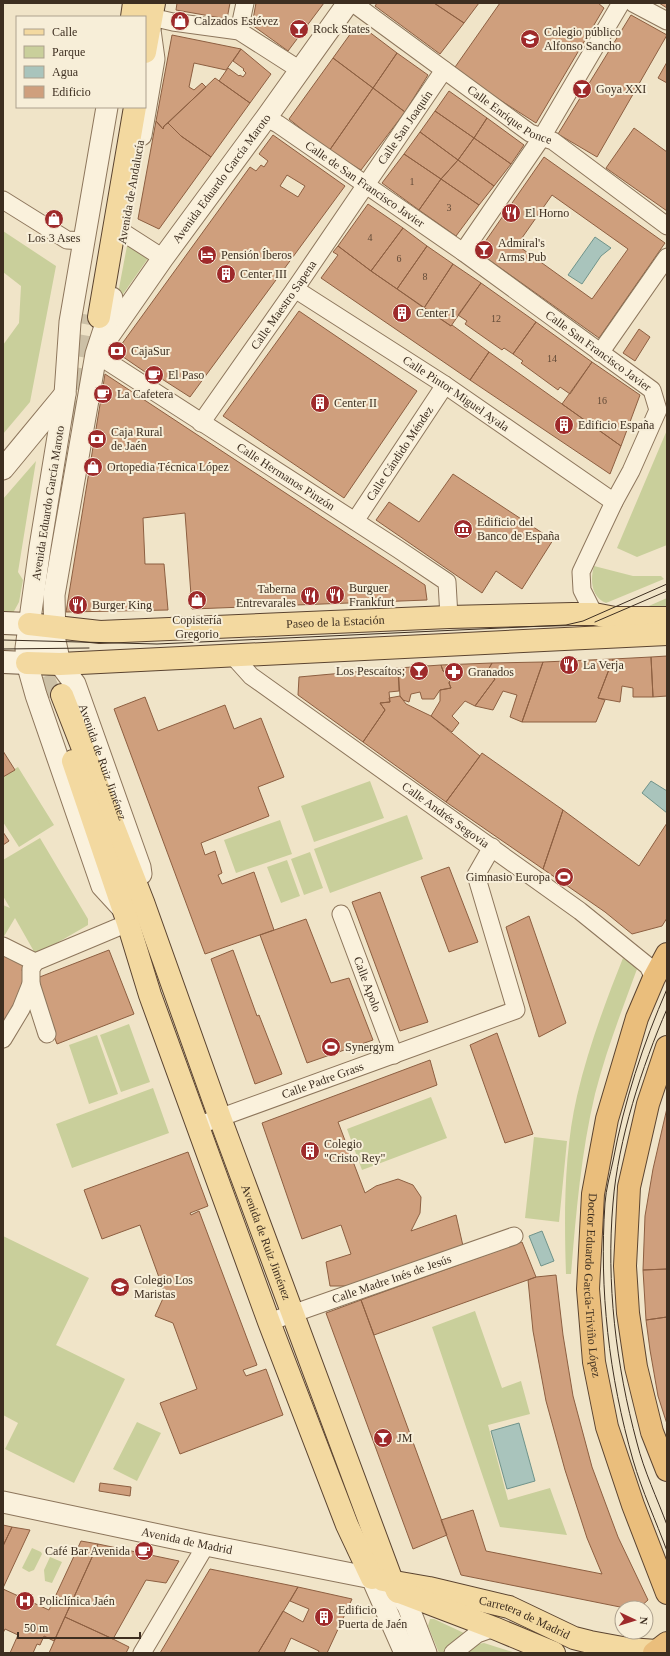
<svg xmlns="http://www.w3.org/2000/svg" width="670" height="1656" font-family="'Times New Roman',serif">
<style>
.green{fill:#c9cf9b}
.water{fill:#a9c4bc;stroke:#6f938a}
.building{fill:#cf9f7d;stroke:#8d5f41;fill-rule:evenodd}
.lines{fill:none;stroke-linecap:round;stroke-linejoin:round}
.primary-tunnel{stroke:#ccc0a6;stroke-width:22;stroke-dasharray:22 11;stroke-linecap:butt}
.minor-casing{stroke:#8d765c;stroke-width:19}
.tertiary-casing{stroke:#8d765c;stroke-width:23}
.secondary-casing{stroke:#6f573f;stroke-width:24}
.primary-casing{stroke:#5b4430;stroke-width:24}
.trunk-casing{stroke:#5b4430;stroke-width:24}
.minor{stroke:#faf1dc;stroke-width:17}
.tertiary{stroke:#faf1dc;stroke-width:21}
.secondary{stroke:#faf1dc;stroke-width:22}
.primary{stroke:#f3d9a0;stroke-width:22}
.trunk{stroke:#eabe7c;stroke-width:22}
.tram{stroke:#3d2e20;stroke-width:1}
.labels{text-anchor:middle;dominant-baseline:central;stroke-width:4;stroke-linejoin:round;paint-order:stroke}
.number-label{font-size:10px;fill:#624a37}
.poi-label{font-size:12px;fill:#3d2e20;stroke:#f7eed8;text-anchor:start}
.street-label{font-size:12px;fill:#3d2e20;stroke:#f7eed8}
</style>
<rect width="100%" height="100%" fill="#f0e4c8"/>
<path class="green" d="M3 231 56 266 30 402 3 434V345L19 323 21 286 3 272Z
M127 246 149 257 116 304Z
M667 430V545L637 557 617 548Z
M36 461 18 572 23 580 19 602 13 613 3 616V499Z
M594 566 633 576H661L664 579 606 603C591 597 590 580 594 566Z
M667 598V611L635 612Z
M18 767 54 825 19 847 3 822V776Z
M370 781 384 818 314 842 301 806Z
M407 815 423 859 330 893 314 849Z
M280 820 292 854 236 873 224 840Z
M40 838 88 919V925L36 955 15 918 3 938V905L10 908 3 896V860Z
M310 852 323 888 304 895 291 859Z
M287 860 300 896 281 903 267 867Z
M623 958 637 968V969C622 1010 606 1051 595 1094 581 1153 576 1214 571 1274H566C564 1216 564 1152 577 1096 588 1049 605 1003 623 958Z
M129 1024 150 1082 121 1092 100 1035Z
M97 1035 118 1094 89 1104 69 1045Z
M153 1088 169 1133 72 1168 56 1124Z
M431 1097 447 1138 362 1170 347 1129Z
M534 1137 567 1141 559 1222 525 1218Z
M3 1236 89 1278 56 1345 125 1379 74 1483 5 1449 18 1423 3 1415Z
M475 1311 502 1388 521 1381 530 1414 488 1425 508 1500 550 1488 567 1535 500 1527 432 1327Z
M137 1422 161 1433 137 1481 113 1469Z
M32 1548 41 1552 42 1554 34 1570 29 1572 22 1568Z
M50 1557 62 1562 52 1583 45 1581 44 1570Z
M430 1619H434L466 1634 458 1639 444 1653H439L428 1626Z
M484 1643 516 1653H463L473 1645Z"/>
<path class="water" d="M595 237 611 248 601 256 582 284 568 275Z
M651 781 667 791V813L642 793Z
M542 1231 554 1261 541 1266 529 1236Z
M519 1423 535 1481 507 1489 491 1431Z"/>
<path class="building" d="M177 3H230L227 19 176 10Z
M256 3H324L288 51 252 25Z
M377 3H434L464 23 440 54 375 6Z
M434 3H479L464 23Z
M500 3H598L604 8 536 123 453 70Z
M659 3H667V8Z
M631 15 667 35 597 157 558 134Z
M360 25 397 53 373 88 333 58 356 26Z
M172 35 241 49 226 70 194 63 189 87 194 90 202 83 206 87 164 126 163 129 156 121Z
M241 49 271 74 250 103 219 81 228 68 239 76 240 75 243 77 246 73 243 70 244 69 233 61Z
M397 53 428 75 405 112 373 88Z
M333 58 373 88 329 151 289 119Z
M667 62V83L658 78Z
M215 78 250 103 211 157 181 136 168 123Z
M373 88 405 112 361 170 329 151Z
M449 91 487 118 474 138 435 111Z
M435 111 474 138 458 160 420 132Z
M487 118 524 145 511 164 474 138Z
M156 121 163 129 164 126 168 123 181 136 211 157 159 229 138 219Z
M634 128 667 152V211L606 168Z
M420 132 458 160 441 179 404 154Z
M273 135 345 186 190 397 151 372 148 374 116 352 250 167 256 171 261 165 264 167 268 161 259 154ZM287 175 305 186 298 197 280 186Z
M474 138 511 164 494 186 458 160Z
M404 154 441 179 419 210 382 183Z
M544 157 665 243 599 338 478 252ZM552 195 628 249 592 299 517 245Z
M458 160 494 186 479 205 441 179Z
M441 179 479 205 456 236 419 210Z
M368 204 403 228 371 271 338 246Z
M403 228 427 246 397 289 371 271Z
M338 246 371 271 451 326 452 325 489 352 470 380 321 278 338 255 333 252Z
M427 246 453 264 424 308 397 289Z
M453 264 481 283 451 326 424 308Z
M481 283 536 322 513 354 504 348 502 350 465 324 467 321 458 315Z
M299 311 417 391 344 498 223 416Z
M536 322 592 362 570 394 560 387 558 390 521 363 523 361 513 354Z
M639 329 650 337 635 361 623 353Z
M489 352 621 446 610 474 470 380Z
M592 362 640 395 621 446 562 404Z
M105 374 425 585 427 600 192 609 185 513 143 518 145 564H164L168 610 66 612Z
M453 474 553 540 522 589 496 571 482 593 376 520 389 502 419 522Z
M667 656V696L653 697 651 657Z
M651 657 653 697H633V688L622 686 620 702 598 698 613 659Z
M613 659 598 698 605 700 596 722H522L543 662Z
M543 662 522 722 510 717 517 695 503 691 493 710 475 706 495 679 487 672 492 663Z
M492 663 487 672 495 679 475 706 465 701 452 716 459 723 452 732 431 716 440 701V690L451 688 449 683 451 677 443 671 441 665Z
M441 665 443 671 451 677 449 683 451 688 440 690 434 699H422L420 692 411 694 409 702 403 700 400 696 398 668Z
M398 668 399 691 389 692 390 702 380 703 385 710 363 742 298 695 299 677Z
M400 696 406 704 431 716 480 756 446 802 363 742 385 710 380 703 390 702 389 698Z
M145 697 158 731 225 705 234 729 261 718 284 777 258 787 269 816 201 843 205 855 215 851 222 873 218 875 222 884 254 872 274 930 205 954 114 709Z
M3 751 15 770 3 777Z
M482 753 563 810 543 869 446 802Z
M563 810 639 866 667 823V918L662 926 632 934 605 912 543 869Z
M3 832 9 841 3 845Z
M449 867 478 942 449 952 421 877Z
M380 892 428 1022 400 1031 352 902Z
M529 916 566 1023 539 1037 506 927Z
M306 919 331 983 349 978 373 1040 307 1063 260 935Z
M109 950 134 1014 57 1044 32 980Z
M233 950 257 1016 259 1015 282 1074 255 1084 211 959Z
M3 954 25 965 22 970 28 985 3 1030Z
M497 1033 533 1134 505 1143 470 1045Z
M430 1060 437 1085 338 1122 365 1193 376 1186 398 1179 413 1185 421 1197 420 1213 411 1231 456 1215 463 1246 353 1286H330L326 1262 351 1254 341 1225 302 1239 262 1123Z
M667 1108V1269L643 1270 645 1216 653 1169Z
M188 1152 208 1206 190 1213 191 1215 199 1211 257 1365 243 1370 246 1376 266 1369 283 1415 180 1454 160 1403 197 1389 173 1323 155 1316 165 1294 140 1225 102 1239 84 1190Z
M522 1242 536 1277 374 1335 361 1300Z
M667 1269V1317L646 1320 643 1270Z
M556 1275 563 1335 573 1396 592 1467 618 1537 648 1600 639 1608H625L461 1575 441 1520 473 1510 486 1551 602 1574 587 1538 565 1470 546 1401 533 1331 528 1280 536 1277Z
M361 1300 447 1535 413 1549 326 1313Z
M667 1317V1424L658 1396 650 1350 646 1320Z
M100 1483 131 1487 130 1496 99 1491Z
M3 1525 12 1527 3 1546Z
M12 1527 30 1530 3 1588V1546Z
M81 1541 98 1544 54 1641 44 1636 40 1645 37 1644 33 1653H10L18 1635 5 1629 3 1633V1589L49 1610Z
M98 1544 179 1561 166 1583 146 1580 113 1639 65 1617Z
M210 1569 298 1587 258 1653H160Z
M298 1587 352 1599 327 1653H318L319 1651 291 1638 284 1653H258L283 1611 303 1622 309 1609 290 1601Z
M65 1617 113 1639 129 1647 126 1653H49Z"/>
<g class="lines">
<path class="primary-tunnel" d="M70 422 89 315
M36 645 39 666 52 699"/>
<g class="minor-casing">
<g id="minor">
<path id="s1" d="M353 3 530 133 553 141 667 226"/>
<path d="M633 3 667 21"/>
<path d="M151 17 173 22 239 31 300 70"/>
<path d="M239 31 245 3"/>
<path id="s2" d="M266 118 278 124 463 252 652 390 658 410 631 471 614 502 581 572 582 590 594 614"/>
<path d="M3 200 67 240 84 241"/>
<path d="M124 233 163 258"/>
<path d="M463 252 542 137 621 3"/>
<path id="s3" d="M295 289 445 385 614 502"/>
<path d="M600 353 667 257"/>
<path id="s4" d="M96 354 398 549 447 582 449 617"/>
<path id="s5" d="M201 423 295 289 444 70"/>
<path id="s6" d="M355 521 445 385"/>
<path id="s7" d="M233 656 251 676 580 911 648 966 654 978"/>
<path id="s8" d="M341 914 394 1055"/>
<path d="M3 946 35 962 128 923"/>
<path d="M31 984 47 1034"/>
<path d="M3 1039 21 1009 31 984V969L35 962"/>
<path id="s9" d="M208 1122 516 1010 476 875 492 847"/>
<path id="s10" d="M269 1322 514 1236"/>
<path d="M142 1653 206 1545"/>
<path d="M453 1653 477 1634 494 1628"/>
</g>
</g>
<g class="tertiary-casing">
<g id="tertiary">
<path d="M107 107 70 322 65 394 40 547 26 648 27 663 36 695 102 886 124 910"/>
<path d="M141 135 154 59 150 30"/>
<path id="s11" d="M108 337 163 258 266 118 348 3"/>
<path d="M3 469 65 394"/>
<path id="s12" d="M29 624 34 640 60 664 75 684 140 867 141 874"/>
<path d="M60 664 55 641 54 595 96 354 111 308 112 298"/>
<path id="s13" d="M3 1502 206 1545 372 1578 405 1653"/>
<path d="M398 1592 408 1606 426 1653"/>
</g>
</g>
<g class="secondary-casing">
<path id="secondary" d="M3 623 29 624
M3 662 27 663"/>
</g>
<g class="primary-casing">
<g id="primary">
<path d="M132 17 134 3"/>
<path d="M145 52 154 3"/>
<path d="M99 317 135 107"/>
<path id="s14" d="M29 624 100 632 449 617 573 614H594L615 618H667"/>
<path d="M27 663 60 664 667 634"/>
<path id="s15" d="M62 695 143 902 220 1118 392 1581 398 1592"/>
<path d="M73 761 128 923 150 995 269 1322 347 1525 372 1578"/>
<path id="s16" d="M383 1580 429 1588 509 1607 574 1638 590 1642 628 1649 657 1651"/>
<path d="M397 1591 494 1628 554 1653"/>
</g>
</g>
<g class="trunk-casing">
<g id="trunk">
<path id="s17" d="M667 954 654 978 637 1018 607 1119 593 1194 588 1289 594 1362 607 1427 633 1505 667 1593"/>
<path d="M667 1047 648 1104 629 1187 625 1266 628 1313 636 1367 652 1432 667 1470"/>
<path d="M654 1653 667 1643"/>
</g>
</g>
<use href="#minor" class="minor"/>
<use href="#tertiary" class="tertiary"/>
<use href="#secondary" class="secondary"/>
<use href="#primary" class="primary"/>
<use href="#trunk" class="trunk"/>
<path class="tram" d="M595 622 667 591
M3 640 157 644 566 625 583 621 667 584
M3 649 89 648
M667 989C643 1044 624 1102 613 1161 610 1175 606 1189 605 1203 599 1290 609 1376 633 1460 642 1491 656 1521 667 1551
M667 1009C642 1066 618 1140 613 1203 606 1283 616 1365 637 1443 644 1471 657 1498 667 1525"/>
</g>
<defs>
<g id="shop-disc" transform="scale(1)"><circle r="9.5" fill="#9e2a2b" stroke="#f7eed8"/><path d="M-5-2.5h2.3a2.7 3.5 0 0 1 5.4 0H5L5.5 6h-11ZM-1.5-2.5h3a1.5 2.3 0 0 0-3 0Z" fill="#fff"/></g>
<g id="bar-disc" transform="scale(1)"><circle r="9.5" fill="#9e2a2b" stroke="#f7eed8"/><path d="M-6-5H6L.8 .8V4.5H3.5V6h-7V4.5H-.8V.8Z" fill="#fff"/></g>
<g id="school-disc" transform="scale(1)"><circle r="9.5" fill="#9e2a2b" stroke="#f7eed8"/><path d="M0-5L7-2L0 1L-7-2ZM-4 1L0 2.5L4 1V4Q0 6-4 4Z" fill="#fff"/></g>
<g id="restaurant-disc" transform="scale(1)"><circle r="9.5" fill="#9e2a2b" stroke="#f7eed8"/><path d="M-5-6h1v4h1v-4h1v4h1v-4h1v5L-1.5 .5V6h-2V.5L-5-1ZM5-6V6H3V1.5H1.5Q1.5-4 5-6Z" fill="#fff"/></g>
<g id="hotel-disc" transform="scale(1)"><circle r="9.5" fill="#9e2a2b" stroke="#f7eed8"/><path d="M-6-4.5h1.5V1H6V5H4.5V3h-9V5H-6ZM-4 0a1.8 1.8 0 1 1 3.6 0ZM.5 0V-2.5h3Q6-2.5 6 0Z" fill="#fff"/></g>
<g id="building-disc" transform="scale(1)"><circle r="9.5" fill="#9e2a2b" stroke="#f7eed8"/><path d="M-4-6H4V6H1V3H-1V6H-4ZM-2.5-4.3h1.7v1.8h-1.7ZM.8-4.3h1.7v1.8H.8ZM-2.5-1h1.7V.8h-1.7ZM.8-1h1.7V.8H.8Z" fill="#fff"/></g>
<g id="bank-disc" transform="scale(1)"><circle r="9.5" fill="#9e2a2b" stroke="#f7eed8"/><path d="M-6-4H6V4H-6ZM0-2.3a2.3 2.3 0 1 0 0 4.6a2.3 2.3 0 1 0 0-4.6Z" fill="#fff"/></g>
<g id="cafe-disc" transform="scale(1)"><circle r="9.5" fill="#9e2a2b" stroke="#f7eed8"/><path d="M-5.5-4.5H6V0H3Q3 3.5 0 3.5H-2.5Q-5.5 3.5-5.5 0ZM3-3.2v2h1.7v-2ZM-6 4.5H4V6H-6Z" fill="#fff"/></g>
<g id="museum-disc" transform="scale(1)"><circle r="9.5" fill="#9e2a2b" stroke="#f7eed8"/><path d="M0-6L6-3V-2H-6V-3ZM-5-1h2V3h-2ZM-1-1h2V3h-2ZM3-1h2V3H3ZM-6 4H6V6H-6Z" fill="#fff"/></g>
<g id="pharmacy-disc" transform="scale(1)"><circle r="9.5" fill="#9e2a2b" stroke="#f7eed8"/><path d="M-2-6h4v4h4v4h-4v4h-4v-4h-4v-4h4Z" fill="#fff"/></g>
<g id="stadium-disc" transform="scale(1)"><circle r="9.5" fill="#9e2a2b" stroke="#f7eed8"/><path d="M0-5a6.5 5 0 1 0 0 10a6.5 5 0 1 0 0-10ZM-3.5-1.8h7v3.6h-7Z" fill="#fff"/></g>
<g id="hospital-disc" transform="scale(1)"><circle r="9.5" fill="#9e2a2b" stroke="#f7eed8"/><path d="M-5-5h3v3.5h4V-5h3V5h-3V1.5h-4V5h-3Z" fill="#fff"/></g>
</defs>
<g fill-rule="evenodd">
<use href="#shop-disc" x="180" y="21"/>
<use href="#bar-disc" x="299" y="29"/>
<use href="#school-disc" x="530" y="39"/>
<use href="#bar-disc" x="582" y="89"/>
<use href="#restaurant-disc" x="511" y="213"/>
<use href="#shop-disc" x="54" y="219"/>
<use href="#bar-disc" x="484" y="250"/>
<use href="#hotel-disc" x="207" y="255"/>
<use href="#building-disc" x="226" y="274"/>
<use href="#building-disc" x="402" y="313"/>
<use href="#bank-disc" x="117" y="351"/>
<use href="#cafe-disc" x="154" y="375"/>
<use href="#cafe-disc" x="103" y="394"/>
<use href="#building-disc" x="320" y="403"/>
<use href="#building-disc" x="564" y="425"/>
<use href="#bank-disc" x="97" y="439"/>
<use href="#shop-disc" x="93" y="467"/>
<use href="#museum-disc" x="463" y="529"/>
<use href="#restaurant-disc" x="335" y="595"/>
<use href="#restaurant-disc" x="310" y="596"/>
<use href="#shop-disc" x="197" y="600"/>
<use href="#restaurant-disc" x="78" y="605"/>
<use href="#restaurant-disc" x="569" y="665"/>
<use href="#bar-disc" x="419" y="671"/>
<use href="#pharmacy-disc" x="454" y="672"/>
<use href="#stadium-disc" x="564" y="877"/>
<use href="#stadium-disc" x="331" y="1047"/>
<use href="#building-disc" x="310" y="1151"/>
<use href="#school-disc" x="120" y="1287"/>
<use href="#bar-disc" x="383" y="1438"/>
<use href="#cafe-disc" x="144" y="1551"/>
<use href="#hospital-disc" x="25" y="1601"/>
<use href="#building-disc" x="324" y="1617"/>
</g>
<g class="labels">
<g class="number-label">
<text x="412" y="181">1</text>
<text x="449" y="207">3</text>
<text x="370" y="237">4</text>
<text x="399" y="258">6</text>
<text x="425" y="276">8</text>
<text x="496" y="318">12</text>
<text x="552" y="358">14</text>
<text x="602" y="400">16</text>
</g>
<g class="poi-label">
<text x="194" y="21">Calzados Estévez</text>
<text x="313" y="29">Rock States</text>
<text x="544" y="32">Colegio público<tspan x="544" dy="14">Alfonso Sancho</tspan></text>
<text x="596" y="89">Goya XXI</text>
<text x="525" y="213">El Horno</text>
<text x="54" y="238" text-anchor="middle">Los 3 Ases</text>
<text x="498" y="243">Admiral's<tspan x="498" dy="14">Arms Pub</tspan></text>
<text x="221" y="255">Pensión Íberos</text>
<text x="240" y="274">Center III</text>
<text x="416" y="313">Center I</text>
<text x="131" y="351">CajaSur</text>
<text x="168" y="375">El Paso</text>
<text x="117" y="394">La Cafetera</text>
<text x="334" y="403">Center II</text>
<text x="578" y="425">Edificio España</text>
<text x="111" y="432">Caja Rural<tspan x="111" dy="14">de Jaén</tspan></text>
<text x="107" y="467">Ortopedia Técnica López</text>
<text x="477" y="522">Edificio del<tspan x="477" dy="14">Banco de España</tspan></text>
<text x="349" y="588">Burguer<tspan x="349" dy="14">Frankfurt</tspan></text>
<text x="296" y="589" text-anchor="end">Taberna<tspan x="296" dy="14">Entrevarales</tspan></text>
<text x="92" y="605">Burger King</text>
<text x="197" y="620" text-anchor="middle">Copistería<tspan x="197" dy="14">Gregorio</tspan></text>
<text x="583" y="665">La Verja</text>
<text x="405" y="671" text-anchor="end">Los Pescaítos;</text>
<text x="468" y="672">Granados</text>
<text x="550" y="877" text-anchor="end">Gimnasio Europa</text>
<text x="345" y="1047">Synergym</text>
<text x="324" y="1144">Colegio<tspan x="324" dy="14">"Cristo Rey"</tspan></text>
<text x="134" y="1280">Colegio Los<tspan x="134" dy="14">Maristas</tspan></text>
<text x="397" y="1438">JM</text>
<text x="130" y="1551" text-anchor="end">Café Bar Avenida</text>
<text x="39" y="1601">Policlínica Jaén</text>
<text x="338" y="1610">Edificio<tspan x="338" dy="14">Puerta de Jaén</tspan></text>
</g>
<g class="street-label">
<text stroke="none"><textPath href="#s1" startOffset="193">Calle Enrique Ponce</textPath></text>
<text stroke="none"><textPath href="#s5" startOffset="359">Calle San Joaquín</textPath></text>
<text stroke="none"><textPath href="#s11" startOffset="195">Avenida Eduardo García Maroto</textPath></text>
<text stroke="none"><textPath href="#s2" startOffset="119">Calle de San Francisco Javier</textPath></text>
<text transform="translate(131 192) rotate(-80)">Avenida de Andalucía</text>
<text stroke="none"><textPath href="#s5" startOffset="144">Calle Maestro Sapena</textPath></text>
<text stroke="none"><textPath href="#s2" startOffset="406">Calle San Francisco Javier</textPath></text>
<text stroke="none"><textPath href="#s3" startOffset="192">Calle Pintor Miguel Ayala</textPath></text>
<text stroke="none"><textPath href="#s6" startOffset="81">Calle Cándido Méndez</textPath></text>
<text stroke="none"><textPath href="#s4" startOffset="226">Calle Hermanos Pinzón</textPath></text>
<text transform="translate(48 503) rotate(-81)">Avenida Eduardo García Maroto</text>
<text stroke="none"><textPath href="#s14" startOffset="307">Paseo de la Estación</textPath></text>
<text stroke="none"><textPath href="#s12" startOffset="160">Avenida de Ruiz Jiménez</textPath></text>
<text stroke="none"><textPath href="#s7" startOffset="266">Calle Andrés Segovia</textPath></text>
<text stroke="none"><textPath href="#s8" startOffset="75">Calle Apolo</textPath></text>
<text stroke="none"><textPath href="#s9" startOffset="122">Calle Padre Grass</textPath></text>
<text stroke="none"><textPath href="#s15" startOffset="584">Avenida de Ruiz Jiménez</textPath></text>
<text stroke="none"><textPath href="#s10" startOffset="130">Calle Madre Inés de Jesús</textPath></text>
<text stroke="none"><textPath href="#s17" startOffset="344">Doctor Eduardo García-Triviño López</textPath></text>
<text stroke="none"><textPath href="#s13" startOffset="188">Avenida de Madrid</textPath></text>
<text stroke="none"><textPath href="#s16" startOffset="147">Carretera de Madrid</textPath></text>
</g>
</g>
<rect width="670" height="1656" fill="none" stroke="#3d2e20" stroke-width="8"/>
<rect x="16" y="16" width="130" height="92" fill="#f7eed8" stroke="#ada18e"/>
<rect x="24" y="29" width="20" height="6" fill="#f3d9a0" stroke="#ada18e"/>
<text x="52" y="36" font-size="12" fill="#3d2e20">Calle</text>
<rect x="24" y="46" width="20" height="12" fill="#c9cf9b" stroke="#ada18e"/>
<text x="52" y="56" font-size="12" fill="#3d2e20">Parque</text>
<rect x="24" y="66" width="20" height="12" fill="#a9c4bc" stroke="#ada18e"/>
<text x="52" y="76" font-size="12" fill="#3d2e20">Agua</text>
<rect x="24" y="86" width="20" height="12" fill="#cf9f7d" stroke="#ada18e"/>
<text x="52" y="96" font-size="12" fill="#3d2e20">Edificio</text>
<g transform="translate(634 1620) rotate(94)"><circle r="19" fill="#f7eed8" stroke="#ada18e"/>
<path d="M0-3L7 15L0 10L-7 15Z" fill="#9e2a2b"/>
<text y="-6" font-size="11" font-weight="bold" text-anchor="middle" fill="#3d2e20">N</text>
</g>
<path d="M18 1632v6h122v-6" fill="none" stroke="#3d2e20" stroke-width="2"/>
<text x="24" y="1632" font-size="12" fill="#3d2e20" stroke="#f7eed8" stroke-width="3" paint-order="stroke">50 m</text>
</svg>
